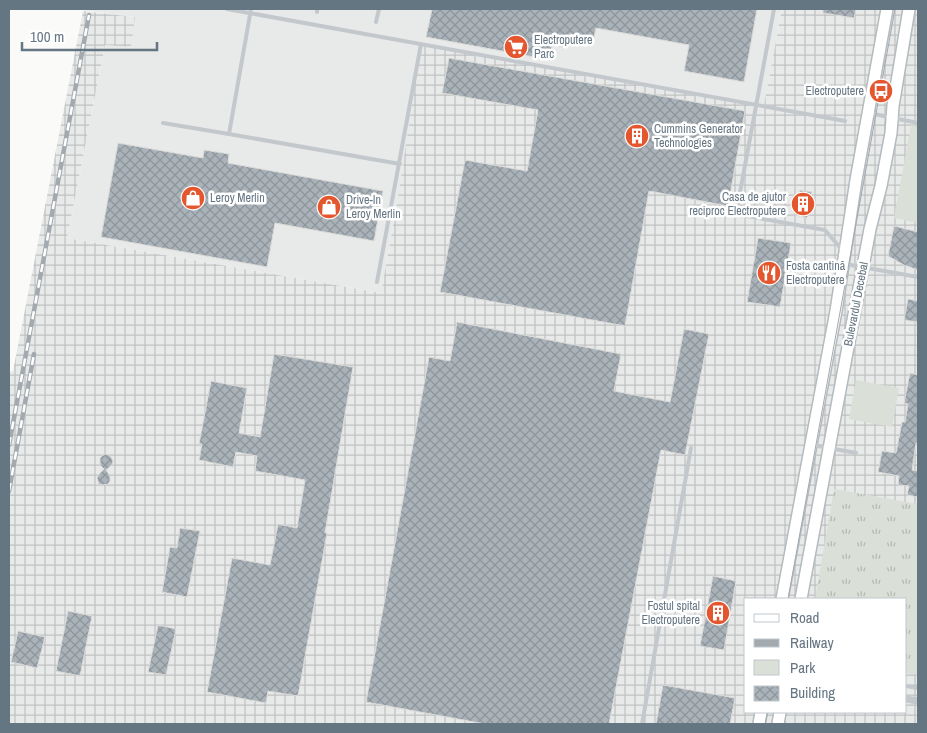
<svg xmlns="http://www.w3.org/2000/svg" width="927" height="733" font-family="'Archivo Narrow',sans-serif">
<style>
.built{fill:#e8e9e9}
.industrial{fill:url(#industrial-grid);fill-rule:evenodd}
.grass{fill:url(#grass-tufts)}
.green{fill:#dadfd7}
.building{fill:url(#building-cross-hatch);stroke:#dcdcda}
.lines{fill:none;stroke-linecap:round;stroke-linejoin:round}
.primary-casing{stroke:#b5babe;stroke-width:14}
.lane{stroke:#c3c8cc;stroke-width:4}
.street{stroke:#c3c8cc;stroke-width:7}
.primary{stroke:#fff;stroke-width:11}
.tram{stroke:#a2aab0;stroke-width:1}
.rail-casing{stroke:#a2aab0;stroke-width:4.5}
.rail{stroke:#fff;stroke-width:2.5;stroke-dasharray:8;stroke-linecap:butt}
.labels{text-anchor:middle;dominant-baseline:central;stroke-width:5;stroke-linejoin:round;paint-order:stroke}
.poi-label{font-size:12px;fill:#657683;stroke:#fff;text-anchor:start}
.street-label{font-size:12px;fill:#657683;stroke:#fff}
</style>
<defs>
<pattern id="industrial-grid" width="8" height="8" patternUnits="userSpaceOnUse" patternTransform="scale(1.25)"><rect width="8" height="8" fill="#e8e9e9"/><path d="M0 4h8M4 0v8" fill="none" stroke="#c0c1c2"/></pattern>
<pattern id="grass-tufts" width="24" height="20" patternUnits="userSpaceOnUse" patternTransform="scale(1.25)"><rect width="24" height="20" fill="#dadfd7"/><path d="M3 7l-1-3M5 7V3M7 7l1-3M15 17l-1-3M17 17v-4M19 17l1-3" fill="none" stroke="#b4b9b4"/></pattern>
<pattern id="building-cross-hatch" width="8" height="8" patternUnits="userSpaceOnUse" patternTransform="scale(1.25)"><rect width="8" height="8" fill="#aab3b9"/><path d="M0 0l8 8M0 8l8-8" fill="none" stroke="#8e969c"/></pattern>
</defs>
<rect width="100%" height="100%" fill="#fafaf8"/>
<path class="built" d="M74 9H782L764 106 398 198 381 293 67 238 105 45 135 17Z"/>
<path class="industrial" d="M782 9H918V724H9V372L13 371 83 11 135 17 131 47 105 45 67 238 381 293 398 198 421 44 764 105ZM746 599H906V712H746Z"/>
<path class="grass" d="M834 489 918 504V675L906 673V599H815Z"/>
<path class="green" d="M911 125 918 126V223L894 218Z
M856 380 899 388 892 427 849 419Z"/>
<path class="building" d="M432 9H757L744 82 684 71 689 45 596 28 594 38 570 34 568 48 552 45 550 60 426 37Z
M823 9H856L854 18 823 13Z
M449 58 745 111 728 206 649 191 625 326 440 292 465 160 527 171 538 110 442 93Z
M118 143 203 158 204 150 229 154 228 163 383 191 374 241 275 223 267 267 101 237Z
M800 190 812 192 807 218 795 215Z
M894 226 918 232V270L904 265 888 256Z
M758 238 791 243 780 307 747 302Z
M908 299 918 301V322L904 320Z
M457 322 621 354 614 391 670 402 684 329 709 334 685 455 661 450 609 724H485L366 702 429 357 450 361Z
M274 354 353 367 325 533H327L298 696 268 691 266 703 207 692 232 558 270 565 278 524 297 528 305 480 255 471 257 456 236 452 233 467 199 460 202 444H199L211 381 247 388 239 433 260 437Z
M910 373 918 375V444L916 443 912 470 918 471V497L907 495 909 486 898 485 899 476 878 472 882 451 896 453 902 422H905L908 404 904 403Z
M107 454 111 457 113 461 112 465 106 470 110 476V481L108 484 103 485 99 484 97 478 99 474 104 469 100 465V458L103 455Z
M180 528 200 531 187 597 162 592 170 547 177 548Z
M713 576 736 581 724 650 700 646Z
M68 611 92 616 80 676 56 671Z
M158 625 176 629 166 675 148 672Z
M18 631 45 637 37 668 11 662Z
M663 685 735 698 730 724H656Z"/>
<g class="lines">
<g class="primary-casing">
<path id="primary" d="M782 599 836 311 856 180 887 9
M801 599 870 229 881 186 891 133 893 106 909 9
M759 724 761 712
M778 724 780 712"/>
</g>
<path class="lane" d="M227 9 845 121
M774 9 736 214 825 230 843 251
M317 12V9
M376 22 379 9
M869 113 918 123
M163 123 229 134 251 9
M229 134 400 164
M845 264 918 277
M377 282 421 44
M813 445 856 453
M906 686 918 688
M642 724 691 448"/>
<path class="street" d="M906 699 918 701"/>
<use href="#primary" class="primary"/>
<path class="tram" d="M788 599 895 9
M765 724 768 712"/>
<g class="rail-casing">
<path id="rail" d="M9 445 89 15
M9 491 34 354"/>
</g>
<use href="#rail" class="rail"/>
</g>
<defs>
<g id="supermarket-disc" transform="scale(1.25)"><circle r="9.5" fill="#e4572e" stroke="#fff"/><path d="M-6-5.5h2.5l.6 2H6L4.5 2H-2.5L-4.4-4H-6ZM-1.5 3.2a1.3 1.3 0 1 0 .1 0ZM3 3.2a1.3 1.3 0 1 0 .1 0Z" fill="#fff"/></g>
<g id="bus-disc" transform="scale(1.25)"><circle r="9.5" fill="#e4572e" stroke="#fff"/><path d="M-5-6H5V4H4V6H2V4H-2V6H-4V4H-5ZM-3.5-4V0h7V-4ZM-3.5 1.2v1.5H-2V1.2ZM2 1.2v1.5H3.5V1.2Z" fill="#fff"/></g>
<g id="building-disc" transform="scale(1.25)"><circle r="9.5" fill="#e4572e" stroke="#fff"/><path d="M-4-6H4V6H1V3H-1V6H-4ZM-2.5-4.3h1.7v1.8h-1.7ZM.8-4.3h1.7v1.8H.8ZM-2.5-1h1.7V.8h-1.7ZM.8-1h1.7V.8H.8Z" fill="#fff"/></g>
<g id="shop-disc" transform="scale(1.25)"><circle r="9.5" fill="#e4572e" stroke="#fff"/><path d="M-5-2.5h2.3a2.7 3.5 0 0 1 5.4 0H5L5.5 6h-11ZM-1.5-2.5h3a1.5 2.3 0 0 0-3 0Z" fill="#fff"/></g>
<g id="restaurant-disc" transform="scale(1.25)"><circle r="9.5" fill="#e4572e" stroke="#fff"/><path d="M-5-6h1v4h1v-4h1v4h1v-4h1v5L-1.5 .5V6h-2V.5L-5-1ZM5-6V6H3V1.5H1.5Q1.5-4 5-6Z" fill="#fff"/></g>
</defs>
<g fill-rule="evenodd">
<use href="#supermarket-disc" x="516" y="47"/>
<use href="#bus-disc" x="881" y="91"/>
<use href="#building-disc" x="637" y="136"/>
<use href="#shop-disc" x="193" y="198"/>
<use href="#building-disc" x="803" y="204"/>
<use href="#shop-disc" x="329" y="207"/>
<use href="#restaurant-disc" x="769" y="273"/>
<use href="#building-disc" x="718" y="613"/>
</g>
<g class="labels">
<g class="poi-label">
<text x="534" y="40">Electroputere<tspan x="534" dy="14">Parc</tspan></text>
<text x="864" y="91" text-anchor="end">Electroputere</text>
<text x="654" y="129">Cummins Generator<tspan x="654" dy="14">Technologies</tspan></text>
<text x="786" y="197" text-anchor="end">Casa de ajutor<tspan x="786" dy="14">reciproc Electroputere</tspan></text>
<text x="210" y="198">Leroy Merlin</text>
<text x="346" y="200">Drive-In<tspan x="346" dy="14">Leroy Merlin</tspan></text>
<text x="786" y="266">Fosta cantină<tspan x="786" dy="14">Electroputere</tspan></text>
<text x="700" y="606" text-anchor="end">Fostul spital<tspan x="700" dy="14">Electroputere</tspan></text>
</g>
<g class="street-label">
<text transform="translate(856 304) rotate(-79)">Bulevardul Decebal</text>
</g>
</g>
<rect width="927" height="733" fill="none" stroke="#657683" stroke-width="20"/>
<rect x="744" y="598" width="162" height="115" fill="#ffffff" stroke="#c1c8cd"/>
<rect x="754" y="614" width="25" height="8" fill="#ffffff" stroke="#c1c8cd"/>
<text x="790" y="623" font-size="15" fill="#657683">Road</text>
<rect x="754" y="639" width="25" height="8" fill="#a2aab0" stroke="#c1c8cd"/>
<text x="790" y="648" font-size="15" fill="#657683">Railway</text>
<rect x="754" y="660" width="25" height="15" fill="#dadfd7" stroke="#c1c8cd"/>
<text x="790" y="673" font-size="15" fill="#657683">Park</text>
<rect x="754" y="686" width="25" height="15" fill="url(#building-cross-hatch)" stroke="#c1c8cd"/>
<text x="790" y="698" font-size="15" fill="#657683">Building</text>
<path d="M22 42v8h135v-8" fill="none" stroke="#657683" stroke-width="2.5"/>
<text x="30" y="42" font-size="15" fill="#657683" stroke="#ffffff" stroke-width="4" paint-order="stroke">100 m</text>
</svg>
